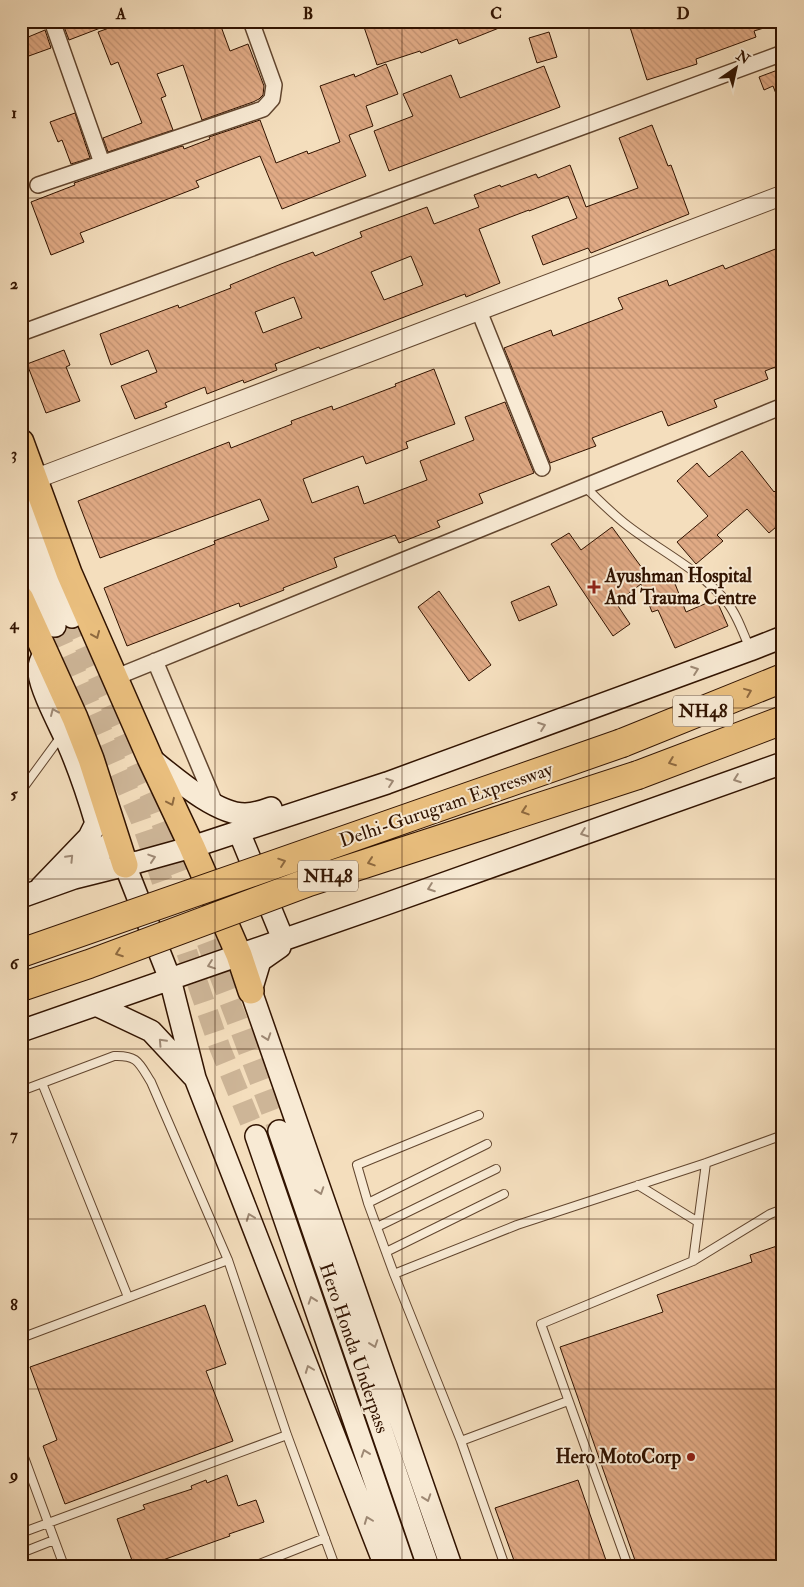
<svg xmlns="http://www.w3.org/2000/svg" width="804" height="1587" font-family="'IM FELL Double Pica',serif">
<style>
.building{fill:url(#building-back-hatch);stroke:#311300;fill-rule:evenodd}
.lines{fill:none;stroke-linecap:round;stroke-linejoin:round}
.secondary-tunnel{stroke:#cdb597;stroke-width:21;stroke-dasharray:21 11;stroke-linecap:butt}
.service-casing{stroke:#62462f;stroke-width:10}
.minor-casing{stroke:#62462f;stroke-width:18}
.tertiary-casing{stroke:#62462f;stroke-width:21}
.secondary-casing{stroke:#311300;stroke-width:24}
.trunk-casing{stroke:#311300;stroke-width:28}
.motorway-casing{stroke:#311300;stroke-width:30}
.service{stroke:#f8ead4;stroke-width:8}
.minor{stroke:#f8ead4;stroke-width:15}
.tertiary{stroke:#f8ead4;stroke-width:19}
.secondary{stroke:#f8ead4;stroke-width:21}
.trunk{stroke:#eabf7e;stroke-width:25}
.motorway{stroke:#eabf7e;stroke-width:28}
.motorway-bridge-casing{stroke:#311300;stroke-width:30;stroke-linecap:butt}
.motorway-bridge{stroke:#eabf7e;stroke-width:28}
.oneway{stroke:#8e693f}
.oneway2{stroke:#9e8975}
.grid{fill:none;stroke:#311300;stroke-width:1;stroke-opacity:0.55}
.poi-dot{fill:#8f2418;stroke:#f8ead4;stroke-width:2}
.labels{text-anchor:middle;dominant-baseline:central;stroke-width:4;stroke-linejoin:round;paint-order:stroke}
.shield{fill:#f8ead4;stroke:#6d5440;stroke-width:1}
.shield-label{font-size:18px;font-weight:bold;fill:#311300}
.poi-label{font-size:19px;font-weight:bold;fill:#311300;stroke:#f8ead4;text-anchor:start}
.street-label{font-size:19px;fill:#311300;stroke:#f8ead4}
.neatline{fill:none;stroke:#311300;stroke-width:2}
.grid-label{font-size:16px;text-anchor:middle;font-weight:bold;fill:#311300}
</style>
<defs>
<pattern id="building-back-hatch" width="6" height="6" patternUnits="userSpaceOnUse" patternTransform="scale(1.25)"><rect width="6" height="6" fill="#e0aa85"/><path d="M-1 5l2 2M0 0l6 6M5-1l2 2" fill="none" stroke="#c19171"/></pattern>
</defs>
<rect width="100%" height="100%" fill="#f4debd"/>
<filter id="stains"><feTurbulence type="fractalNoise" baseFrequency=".004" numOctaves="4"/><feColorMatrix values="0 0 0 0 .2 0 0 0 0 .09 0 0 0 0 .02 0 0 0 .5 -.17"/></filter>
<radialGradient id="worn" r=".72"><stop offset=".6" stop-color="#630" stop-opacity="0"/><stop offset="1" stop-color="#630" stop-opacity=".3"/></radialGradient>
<path class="building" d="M69 21H116V22L69 40 63 24Z
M128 21H135L138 28 156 21H219L230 51 248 44 264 86 263 95 259 99 253 102 202 120 183 65 157 74 166 96 161 98 173 130 108 152 103 138 142 123 118 62 111 65 98 32Z
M378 21H514V22L459 44 457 39 421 53 420 51 377 65 364 27Z
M628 21H777V24L754 31 756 37 696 59 697 64 647 80Z
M45 30 51 48 26 57 21 46V40Z
M549 32 557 57 537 63 529 38Z
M386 64 398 94 366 106 373 126 349 135 366 176 282 209 260 156 196 181 199 187 80 233 84 242 51 255 31 202 75 185 74 183 77 182 179 147 183 146 184 149 210 139 209 137 260 120 276 163 307 151 308 154 340 142 320 86 354 74 355 77Z
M544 66 560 107 389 171 374 131 413 116 403 94 451 75 460 98Z
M783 68V109H782L773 86 764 90 759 77Z
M75 113 90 158 71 164 62 140 58 142 50 122Z
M652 125 668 166 671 165 689 214 591 253 588 248 543 265 532 236 577 218 568 196 529 211V210L479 229 500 283 466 297 465 294 320 349 319 347 275 364 277 370 244 383 243 380 207 394 205 387 165 403 167 407 135 419 121 386 157 372 148 350 111 365 100 334 178 305 179 308 231 288 230 285 281 264 313 252 315 256 362 237 360 232 427 207 434 224 479 207 474 195 500 185 501 187 536 174 538 178 570 165 586 207 638 188 619 138ZM411 256 423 285 384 300 371 272ZM294 297 302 318 263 333 255 312Z
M783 246V364L765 371 768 379 714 400 717 407 668 426 662 411 592 438 596 446 550 463 504 348 551 330 553 336 623 309 618 298 667 280 669 286 723 265 725 269Z
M64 350 70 365 66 367 80 401 46 413 27 364Z
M434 369 455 424 406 442 408 448 366 464 363 456 303 479 312 503 358 486 364 504 427 480 420 461 474 440 465 417 505 402 534 473 479 494 483 503 437 521 440 527 399 543 395 535 334 558 337 567 283 588 284 590 240 607 239 603 127 646 104 588 215 544 214 541 269 520 260 499 100 558 78 501 229 442 231 448 292 424 291 421 332 406 333 410 396 386 395 384Z
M742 451 774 492 777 489 783 494V521L769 533 747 509 717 535 723 541 696 564 677 542 708 516 677 481 697 463 709 477Z
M612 527 653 583 672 576 686 612 716 599 728 626 675 648 658 610 652 612 641 584 616 603 630 624 613 636 551 544 569 533 581 550Z
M549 586 557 605 519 621 511 602Z
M439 591 491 665 469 681 418 607Z
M783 1244V1566H637L560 1347 663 1312 657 1295 752 1262 750 1255Z
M205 1305 226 1364 206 1371 233 1441 65 1504 43 1446 57 1440 30 1367Z
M227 1475 238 1506 256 1500 264 1522 229 1534 230 1536 146 1566H134L117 1519 145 1509 143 1505 192 1489 191 1486 206 1480 207 1483Z
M578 1480 608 1566H516L495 1508Z"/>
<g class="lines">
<path class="secondary-tunnel" d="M72 617 157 810 279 1131
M55 626 141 820 220 1048 256 1136"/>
<g class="service-casing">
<path id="service" d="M585 487C599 500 612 514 628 526 659 550 701 571 726 601 737 614 743 633 750 649
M21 791 62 735
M42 1083 128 1297
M21 1091 114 1056C138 1055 139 1063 151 1082L228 1260 287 1435 335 1566
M479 1115 357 1165 368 1203 394 1274 517 1225 706 1163 783 1135
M638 1185 698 1222
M368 1203 487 1144
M377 1227 496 1169
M386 1252 504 1194
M693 1261 706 1163
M394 1274 461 1441
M21 1338 228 1260
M21 1449 64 1566
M21 1533 287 1435
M21 1553 54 1540
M254 1566 325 1538
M505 1566 461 1441 568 1401
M628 1566 541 1324 693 1261 770 1214 783 1209"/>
</g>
<g class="minor-casing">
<path id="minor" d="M52 21 102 163
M38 185 263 109 272 99 274 85 251 21
M479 311 542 468
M21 333 783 53
M155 661 216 806
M114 678 783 406"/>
</g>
<g class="tertiary-casing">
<path id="tertiary" d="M35 479 783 195"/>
</g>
<g class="secondary-casing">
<path id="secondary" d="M21 486 72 617
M21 541 55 626
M150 758C173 776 215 814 245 814 255 814 263 811 271 808
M239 832 283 939
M125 865 170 979 195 1078 385 1566
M76 876 116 837
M41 887 89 837 96 823C88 796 79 769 68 744 60 726 41 691 39 673 38 665 41 659 45 652
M21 897 74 878 138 862 192 847 387 783 750 650 783 637
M280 947 260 961 251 991 451 1566
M96 1005 151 1031 193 1076
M21 1031 386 904 783 763
M279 1131 428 1566
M256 1136 404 1566"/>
</g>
<g class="trunk-casing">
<path id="trunk" d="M21 442 69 573 150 758 192 847 239 955 251 991
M21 599 75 718 91 759 125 865"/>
</g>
<g class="motorway-casing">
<path id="motorway" d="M622 743 783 678
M638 775 783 720"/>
</g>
<use href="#service" class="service"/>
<use href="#minor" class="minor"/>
<use href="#tertiary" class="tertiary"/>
<use href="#secondary" class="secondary"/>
<use href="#trunk" class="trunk"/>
<use href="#motorway" class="motorway"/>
<g class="motorway-bridge-casing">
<path id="motorway-bridge" d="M21 953 622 743
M21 987 89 964 309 882 638 775"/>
</g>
<use href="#motorway-bridge" class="motorway-bridge"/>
</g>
<defs><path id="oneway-chevron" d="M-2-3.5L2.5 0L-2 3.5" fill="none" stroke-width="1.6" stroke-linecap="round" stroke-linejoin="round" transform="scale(1.25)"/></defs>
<g class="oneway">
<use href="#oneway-chevron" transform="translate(96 635) rotate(67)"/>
<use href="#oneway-chevron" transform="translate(748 692) rotate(-22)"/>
<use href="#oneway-chevron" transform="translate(672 762) rotate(159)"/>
<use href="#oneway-chevron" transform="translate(171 802) rotate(65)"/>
<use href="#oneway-chevron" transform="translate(525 811) rotate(162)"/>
<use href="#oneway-chevron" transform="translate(282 862) rotate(-19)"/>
<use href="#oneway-chevron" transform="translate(371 862) rotate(162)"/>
<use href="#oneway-chevron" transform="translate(119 953) rotate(160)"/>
</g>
<g class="oneway2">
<use href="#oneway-chevron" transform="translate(695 670) rotate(-20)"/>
<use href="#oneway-chevron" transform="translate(54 712) rotate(-114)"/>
<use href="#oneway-chevron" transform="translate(542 726) rotate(-20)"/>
<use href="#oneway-chevron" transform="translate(737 779) rotate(160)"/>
<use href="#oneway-chevron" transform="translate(390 782) rotate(-19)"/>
<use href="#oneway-chevron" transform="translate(584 833) rotate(160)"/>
<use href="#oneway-chevron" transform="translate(70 858) rotate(-46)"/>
<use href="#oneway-chevron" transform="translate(152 858) rotate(-18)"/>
<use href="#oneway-chevron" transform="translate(431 888) rotate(160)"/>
<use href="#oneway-chevron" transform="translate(211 965) rotate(161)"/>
<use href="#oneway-chevron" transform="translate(267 1037) rotate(71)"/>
<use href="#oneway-chevron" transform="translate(162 1042) rotate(-133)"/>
<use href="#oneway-chevron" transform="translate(320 1191) rotate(71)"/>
<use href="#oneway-chevron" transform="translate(250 1217) rotate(-111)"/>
<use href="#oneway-chevron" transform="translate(312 1300) rotate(-109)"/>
<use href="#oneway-chevron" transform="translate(374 1344) rotate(71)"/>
<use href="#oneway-chevron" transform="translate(309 1369) rotate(-111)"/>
<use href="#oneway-chevron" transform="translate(365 1453) rotate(-109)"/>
<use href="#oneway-chevron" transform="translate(427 1498) rotate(71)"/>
<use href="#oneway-chevron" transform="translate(368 1520) rotate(-111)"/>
</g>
<path class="grid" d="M215 21V1566M402 21V1566M589 21V1566M21 198H783M21 368H783M21 538H783M21 708H783M21 879H783M21 1049H783M21 1219H783M21 1389H783"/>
<g class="poi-dot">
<path d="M591.5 579.5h5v5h5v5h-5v5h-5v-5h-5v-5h5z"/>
<circle cx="691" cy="1457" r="5"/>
</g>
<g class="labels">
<g class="shield">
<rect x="673" y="695.5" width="60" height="31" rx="4"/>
<rect x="298" y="860.5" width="60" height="31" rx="4"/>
</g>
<g class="shield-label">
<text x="703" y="711">NH48</text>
<text x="328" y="876">NH48</text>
</g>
<g class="poi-label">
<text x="605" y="576">Ayushman Hospital<tspan x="605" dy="22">And Trauma Centre</tspan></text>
<text x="681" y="1457" text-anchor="end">Hero MotoCorp</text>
</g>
<g class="street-label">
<text transform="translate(446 805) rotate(-19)">Delhi-Gurugram Expressway</text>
<text transform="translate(354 1348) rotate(71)">Hero Honda Underpass</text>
</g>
</g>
<rect width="804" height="1587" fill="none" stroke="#f4debd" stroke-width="55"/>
<g transform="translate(736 68) rotate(34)" stroke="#f8ead4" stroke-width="4" paint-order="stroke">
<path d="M0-4L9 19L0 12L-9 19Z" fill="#311300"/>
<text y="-8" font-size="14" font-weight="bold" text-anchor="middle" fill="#311300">N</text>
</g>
<rect x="28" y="28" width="748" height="1532" class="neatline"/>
<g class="grid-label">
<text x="121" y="19">A</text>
<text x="308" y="19">B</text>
<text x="496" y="19">C</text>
<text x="683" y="19">D</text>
<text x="14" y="118">1</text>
<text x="14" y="289">2</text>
<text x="14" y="459">3</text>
<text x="14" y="629">4</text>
<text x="14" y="799">5</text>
<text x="14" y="969">6</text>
<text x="14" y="1140">7</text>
<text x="14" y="1310">8</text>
<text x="14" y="1480">9</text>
</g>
<rect width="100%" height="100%" filter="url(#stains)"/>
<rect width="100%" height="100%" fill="url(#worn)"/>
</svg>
